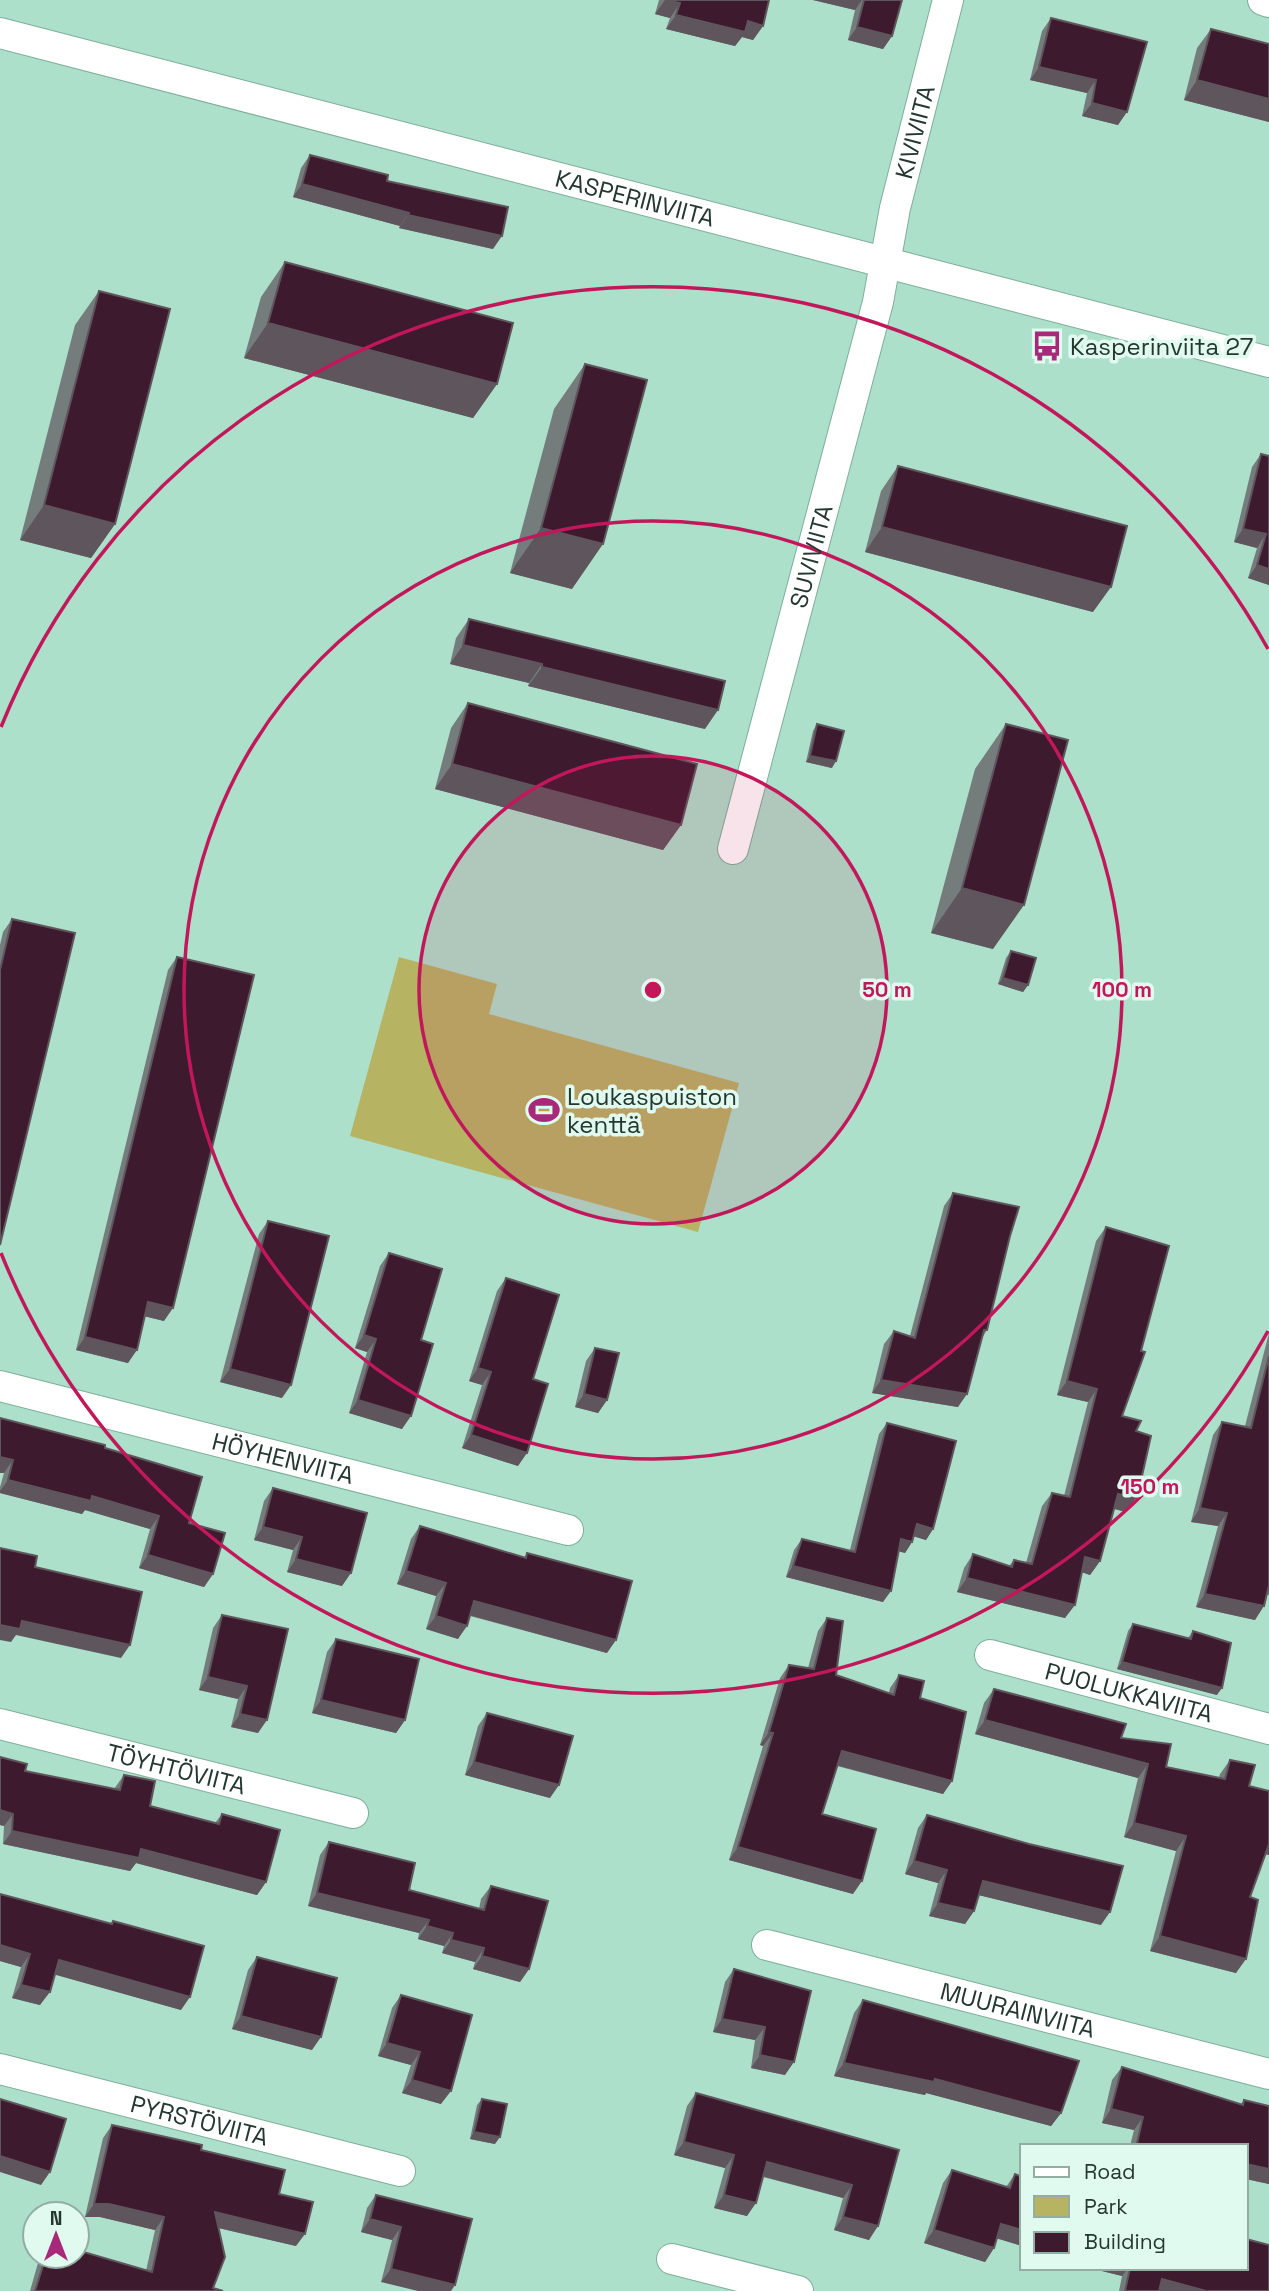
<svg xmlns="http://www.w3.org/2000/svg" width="1269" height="2291" font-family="'Space Grotesk',sans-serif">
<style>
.green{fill:#b6b363}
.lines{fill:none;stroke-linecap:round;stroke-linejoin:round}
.minor-casing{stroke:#7dae9a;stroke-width:32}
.minor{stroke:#fff;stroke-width:30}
.wall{fill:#757d7c}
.shaded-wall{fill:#5f555d}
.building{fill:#3d1a2e;stroke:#5f555d;stroke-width:2}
.ring{fill:none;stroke:#c2185b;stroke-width:3.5}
.labels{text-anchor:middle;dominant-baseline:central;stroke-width:7;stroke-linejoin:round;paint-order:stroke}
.street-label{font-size:24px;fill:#243830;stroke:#e1faef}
.poi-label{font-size:24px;fill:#243830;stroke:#e1faef;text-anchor:start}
.centre{fill:#c2185b;stroke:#e1faef;stroke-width:3.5}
.ring-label{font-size:21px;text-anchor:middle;font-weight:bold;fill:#c2185b;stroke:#e1faef;stroke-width:7;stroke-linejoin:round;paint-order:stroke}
</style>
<rect width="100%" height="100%" fill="#ade0ca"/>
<path class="green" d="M399 957 497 984 489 1014 739 1083 698 1232 350 1136Z"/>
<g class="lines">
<g class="minor-casing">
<g id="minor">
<path d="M1263 0 1269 2"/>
<path id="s1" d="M0 33 1269 362"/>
<path id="s2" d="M733 849 878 302 895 208 948 0"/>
<path id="s3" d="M0 1386 568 1530"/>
<path id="s4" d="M990 1655 1269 1729"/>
<path id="s5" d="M0 1724 353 1813"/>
<path id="s6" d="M767 1945 1269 2074"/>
<path id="s7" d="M0 2069 400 2171"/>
<path d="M672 2259 798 2291"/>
</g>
</g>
<use href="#minor" class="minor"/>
</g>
<path class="wall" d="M659 0H769L763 26 753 40 742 37 735 46 666 29 670 18 655 14Z
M813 0H902L892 36 883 49 848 40 855 10Z
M1051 18 1147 42 1118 125 1082 116 1087 93 1030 80 1042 31Z
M1211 29 1269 44V122L1184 100 1197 48Z
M310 155 387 181 493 249 399 228 400 226 293 197 301 168Z
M285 262 497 384 473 418 244 358 261 297Z
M99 291 115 524 91 558 20 540 75 325Z
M585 364 572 589 510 573 554 409Z
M1261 454 1269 456V585L1248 578 1257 548 1234 542 1252 467Z
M898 466 1093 612 865 552 881 491Z
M469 619 705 729 528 686 529 683 450 664 456 638Z
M468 703 681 825 663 850 435 789 451 728Z
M817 724 832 768 806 762 813 731Z
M1006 724 993 949 931 933 975 769Z
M12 919 0 1245V945L3 932Z
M1011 951 1028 985 1023 992 998 984 1006 958Z
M177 957 164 1321 145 1316 128 1363 76 1350 168 970Z
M953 1193 1010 1236 987 1330 982 1338 958 1407 872 1393 884 1344 894 1331 910 1336 944 1206Z
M268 1221 282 1398 220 1382 259 1234Z
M1106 1227 1122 1416 1136 1431 1126 1512 1114 1509 1100 1561 1090 1575 1082 1572 1065 1618 957 1592 964 1568 973 1554 1009 1566 1014 1560 1026 1563 1042 1506 1052 1493 1064 1496 1088 1402 1057 1395 1096 1241Z
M389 1253 421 1340 402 1429 349 1413 367 1352 355 1348 380 1266Z
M506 1278 533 1379 518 1466 462 1448 482 1385 469 1381 497 1291Z
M1269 1333V1595H1267L1255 1620 1196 1607 1218 1526 1191 1522 1213 1435 1222 1422 1245 1426Z
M595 1348 607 1400 598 1413 575 1407 586 1361Z
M0 1418 105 1448 189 1523 213 1574 204 1587 139 1568 150 1529 85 1510 82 1514 0 1493V1487L4 1473Z
M887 1423 933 1529 926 1540 914 1536 912 1542 905 1553 899 1551 883 1602 786 1577 794 1550 802 1539 850 1550 879 1434Z
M273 1488 342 1586 287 1572 293 1550 254 1540 264 1501Z
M420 1526 524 1558 527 1553 607 1653 470 1616 458 1639 426 1629 436 1596 397 1584 411 1539Z
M222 1615 288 1629 258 1733 231 1727 238 1699 199 1690 213 1628Z
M827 1618 836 1675 889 1693 890 1688 899 1675 920 1698 952 1781 943 1794 837 1766 822 1814 853 1894 729 1860 763 1746 760 1745 780 1678 789 1665 808 1668 818 1631Z
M1133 1624 1188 1638 1193 1631 1217 1695 1117 1669 1128 1631Z
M336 1639 405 1720 396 1733 312 1713 327 1652Z
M994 1689 1121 1738 1166 1767 1219 1778 1220 1774 1230 1760 1249 1786 1269 1791V1855L1265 1854 1250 1897 1236 1973 1150 1951 1176 1851 1124 1837 1138 1778 975 1734 984 1703Z
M487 1713 550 1798 465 1775 478 1726Z
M0 1757 25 1771 114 1789 124 1775 150 1806 215 1823 222 1814 266 1882 257 1895 136 1863 130 1871 3 1844 4 1826 0 1825Z
M927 1815 1101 1925 979 1895 974 1911 965 1924 929 1916 938 1883 905 1874 918 1828Z
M329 1842 409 1890 479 1909 481 1899 491 1886 529 1969 520 1982 473 1969 475 1962 442 1953 444 1946 418 1939 419 1933 308 1906 320 1855Z
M0 1894 110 1924 113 1921 181 2010 55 1974 40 2005 12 1998 21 1967 0 1961Z
M257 1957 312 2050 232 2029 248 1970Z
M734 1969 811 1991 785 2075 751 2068 755 2040 713 2032 725 1982Z
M401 1995 441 2104 402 2093 411 2065 378 2056 392 2008Z
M863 2000 1061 2113 1051 2126 926 2093 925 2095 834 2076 854 2013Z
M1122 2067 1241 2104 1244 2100 1269 2106V2184L1246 2179V2146H1130L1134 2130 1102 2123 1112 2080Z
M696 2093 899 2150 869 2240 834 2230 843 2198 763 2177 747 2216 714 2208 725 2168 674 2155 687 2106Z
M482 2099 495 2144 470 2139 477 2105Z
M112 2125 201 2150 279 2194 296 2246 218 2228 213 2288 223 2291H30L40 2256H77L146 2271 155 2230 100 2217H85L103 2138Z
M952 2170 1006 2187 1015 2174 1022 2177V2246L997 2238 994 2248 985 2262 924 2243 943 2183Z
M376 2195 472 2219 381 2282 392 2240 361 2232 367 2208Z
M1090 2268H1246L1269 2291H1119L1122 2276Z"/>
<path class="shaded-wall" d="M665 0 680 3 670 18 655 14Z
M813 0H862L855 10Z
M676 15 748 21 763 26 753 40 742 37 735 46 666 29Z
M857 27 892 36 883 49 848 40Z
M1039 67 1096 80 1087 93 1030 80Z
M1197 80 1269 99V122L1184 100Z
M1092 103 1127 112 1118 125 1082 116Z
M302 184 409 213 400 226 293 197Z
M408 215 502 236 493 249 399 228Z
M268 323 497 384 473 418 244 358Z
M44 505 115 524 91 558 20 540Z
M882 527 1111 587 1093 612 865 552Z
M541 528 603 544 572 589 510 573Z
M1243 529 1266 534 1257 548 1234 542Z
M1257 565 1269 569V585L1248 578Z
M463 645 542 664 529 683 450 664Z
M542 667 718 710 705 729 528 686Z
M810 756 836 761 832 768 806 762Z
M452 764 681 825 663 850 435 789Z
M962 888 1024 905 993 949 931 933Z
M1003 978 1028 985 1023 992 998 984Z
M148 1302 173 1308 164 1321 139 1315Z
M364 1335 376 1339 367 1352 355 1348Z
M85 1337 137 1350 128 1363 76 1350Z
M478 1368 491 1372 482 1385 469 1381Z
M230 1369 291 1385 282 1398 220 1382Z
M881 1380 967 1394 958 1407 872 1393Z
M1067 1381 1097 1389 1088 1402 1057 1395Z
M584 1394 607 1400 598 1413 575 1407Z
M358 1400 411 1416 402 1429 349 1413Z
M471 1435 527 1453 518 1466 462 1448Z
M0 1457 13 1460 4 1473H0Z
M8 1480 92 1496 159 1516 150 1529 85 1510 82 1514 0 1493V1491Z
M1118 1494 1136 1498 1126 1512 1108 1507Z
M1200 1508 1227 1513 1218 1526 1191 1522Z
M917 1524 933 1529 926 1540 909 1535Z
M263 1527 302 1537 293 1550 254 1540Z
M901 1539 912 1542 905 1553 894 1550Z
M148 1555 213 1574 204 1587 139 1568Z
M1085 1557 1100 1561 1090 1575 1075 1570Z
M296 1559 351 1573 342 1586 287 1572Z
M793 1566 891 1591 883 1602 786 1577Z
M406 1571 446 1583 436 1596 397 1584Z
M967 1578 1075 1605 1065 1618 957 1592Z
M1205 1594 1264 1606 1255 1620 1196 1607Z
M474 1601 616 1640 607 1653 465 1614Z
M436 1616 467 1626 458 1639 426 1629Z
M22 1621 130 1645 121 1658 16 1635 11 1642 0 1640V1625Z
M1122 1662 1222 1688 1217 1695 1117 1669Z
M208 1677 247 1686 238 1699 199 1690Z
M321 1700 405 1720 396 1733 312 1713Z
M240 1714 267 1720 258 1733 231 1727Z
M985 1720 1148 1764 1138 1778 975 1734Z
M769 1732 773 1733 763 1746 760 1745Z
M842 1751 952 1781 943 1794 832 1764Z
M474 1762 559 1785 550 1798 465 1775Z
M0 1810 13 1814 4 1826 0 1825Z
M1134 1823 1186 1836 1176 1851 1124 1837Z
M12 1831 141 1849 266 1882 257 1895 136 1863 130 1871 3 1844Z
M1269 1841V1855L1261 1853Z
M738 1847 862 1881 853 1894 729 1860Z
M914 1861 947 1870 938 1883 905 1874Z
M983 1881 1110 1912 1101 1925 974 1894Z
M317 1893 429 1920 419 1933 308 1906Z
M938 1903 974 1911 965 1924 929 1916Z
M427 1926 453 1933 444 1946 418 1939Z
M1160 1936 1246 1959 1236 1973 1150 1951Z
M451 1940 484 1948 475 1962 442 1953Z
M0 1945 30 1954 21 1967 0 1961Z
M482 1956 529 1969 520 1982 473 1969Z
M59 1960 190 1997 181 2010 49 1973Z
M21 1985 50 1992 40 2005 12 1998Z
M241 2016 321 2037 312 2050 232 2029Z
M722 2019 765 2027 755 2040 713 2032Z
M387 2043 420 2052 411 2065 378 2056Z
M760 2055 794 2062 785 2075 751 2068Z
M844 2063 935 2079 1061 2113 1051 2126 926 2093 925 2095 834 2076Z
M412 2080 451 2091 441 2104 402 2093Z
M1111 2109 1143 2117 1134 2130 1102 2123Z
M474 2132 500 2137 495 2144 470 2139Z
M684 2142 734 2155 725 2168 674 2155Z
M0 2156 50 2172 41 2185 0 2172Z
M767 2162 852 2185 843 2198 758 2175Z
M1246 2164 1269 2169V2184L1246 2179Z
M724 2195 756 2203 747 2216 714 2208Z
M94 2204H109L164 2217 155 2230 100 2217H85Z
M215 2212 305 2234 296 2246 206 2225Z
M843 2217 878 2226 869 2240 834 2230Z
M370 2219 401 2227 392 2240 361 2232Z
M1001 2224 1022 2230V2246L992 2237Z
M934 2230 994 2248 985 2262 924 2243Z
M1090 2268H1128L1122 2276Z
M391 2269 455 2285 451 2291H418L381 2282Z
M1162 2279 1206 2291H1153Z"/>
<path class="building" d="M665 0H769L763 26 748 21 745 32 676 15 680 3Z
M864 0H902L892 36 857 27Z
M1051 18 1147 42 1127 112 1092 103 1096 80 1039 67Z
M1211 29 1269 44V99L1197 80Z
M310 155 388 175 387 181 508 207 502 236 408 215 409 213 302 184Z
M285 262 513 323 497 384 268 323Z
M99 291 170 309 115 524 44 505Z
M585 364 647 380 603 544 541 528Z
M1261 454 1269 456V569L1257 565 1266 534 1243 529Z
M898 466 1127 526 1111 587 882 527Z
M469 619 725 681 718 710 542 667V664L463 645Z
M468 703 697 764 681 825 452 764Z
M817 724 844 731 836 761 810 756Z
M1006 724 1068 740 1024 905 962 888Z
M12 919 75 933 0 1245V970Z
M1011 951 1036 958 1028 985 1003 978Z
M177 957 254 975 173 1308 148 1302 137 1350 85 1337Z
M953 1193 1019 1207 1010 1236 987 1330H984L967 1394 881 1380 894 1331 915 1338Z
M268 1221 329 1236 291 1385 230 1369Z
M1106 1227 1169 1246 1141 1351 1145 1352 1122 1416 1141 1421 1136 1431 1151 1436 1140 1485 1136 1498 1118 1494 1100 1561 1085 1557 1075 1605 967 1578 973 1554 1012 1567 1014 1560 1032 1564 1052 1493 1070 1497 1097 1389 1067 1381Z
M389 1253 442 1269 421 1340 433 1344 411 1416 358 1400 376 1339 364 1335Z
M506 1278 559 1295 533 1379 548 1384 527 1453 471 1435 491 1372 478 1368Z
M595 1348 619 1353 607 1400 584 1394Z
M1269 1356V1585L1264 1606 1205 1594 1227 1513 1200 1508 1222 1422 1251 1428Z
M0 1418 105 1445V1448L202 1477 189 1523 225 1533 213 1574 148 1555 159 1516 92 1496 91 1501 8 1480 13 1460 0 1457Z
M887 1423 956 1441 933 1529 917 1524 912 1542 901 1539 891 1591 793 1566 802 1539 855 1552Z
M273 1488 367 1513 351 1573 296 1559 302 1537 263 1527Z
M420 1526 526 1558 527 1553 632 1581 616 1640 474 1601 467 1626 436 1616 446 1583 406 1571Z
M0 1548 37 1556 35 1567 142 1592 130 1645 22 1621 20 1629 0 1625Z
M222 1615 288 1629 267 1720 240 1714 247 1686 208 1677Z
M827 1618 843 1621 836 1675 894 1695 899 1675 924 1681 920 1698 966 1712 952 1781 842 1751 822 1814 876 1829 862 1881 738 1847 773 1733 769 1732 789 1665 814 1669Z
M1133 1624 1191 1639 1193 1631 1231 1643 1222 1688 1122 1662Z
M336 1639 419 1659 405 1720 321 1700Z
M994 1689 1126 1724 1121 1738 1171 1744 1166 1767 1225 1779 1230 1760 1255 1765 1249 1786 1269 1791V1844L1250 1897 1258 1900 1246 1959 1160 1936 1186 1836 1134 1823 1148 1764 985 1720Z
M487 1713 573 1736 559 1785 474 1762Z
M0 1757 27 1764 25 1771 120 1790 124 1775 155 1781 150 1806 219 1824 222 1814 280 1830 266 1882 141 1849 139 1858 12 1831 13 1814 0 1810Z
M927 1815 1029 1844 1123 1866 1110 1912 983 1881 974 1911 938 1903 947 1870 914 1861Z
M329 1842 415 1863 409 1890 484 1910 491 1886 548 1901 529 1969 482 1956 484 1948 451 1940 453 1933 427 1926 429 1920 317 1893Z
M0 1894 112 1924 113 1921 204 1946 190 1997 59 1960 50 1992 21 1985 30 1954 0 1945Z
M257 1957 337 1978 321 2037 241 2016Z
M734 1969 811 1991 794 2062 760 2055 765 2027 722 2019Z
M401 1995 472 2015 451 2091 412 2080 420 2052 387 2043Z
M863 2000 1079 2061 1061 2113 935 2079 934 2082 844 2063Z
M1122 2067 1243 2105 1244 2100 1269 2106V2169L1246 2164V2146H1146L1137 2143 1143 2117 1111 2109Z
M696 2093 899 2150 878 2226 843 2217 852 2185 767 2162 756 2203 724 2195 734 2155 684 2142Z
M0 2099 66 2119 50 2172 0 2156Z
M482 2099 507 2104 500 2137 474 2132Z
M112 2125 202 2145 201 2150 285 2170 279 2194 313 2202 305 2234 215 2212 225 2257 213 2288 223 2291H35L46 2256H77V2250L152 2272 164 2217 109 2204H94Z
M952 2170 1010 2188 1015 2174 1022 2177V2230L1001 2224 994 2248 934 2230Z
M376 2195 472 2219 455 2285 391 2269 401 2227 370 2219Z
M1246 2239 1269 2245V2291H1206L1162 2279 1159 2291H1125L1130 2268H1246Z"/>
<circle cx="653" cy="990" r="234" fill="#c2185b" fill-opacity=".12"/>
<g class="ring">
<circle cx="653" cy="990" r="234"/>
<circle cx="653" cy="990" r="469"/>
<path d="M1268 1331A703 703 0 0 1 1 1253M1 727A703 703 0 0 1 1268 649"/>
</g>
<defs>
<g id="bus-bare" transform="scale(2.415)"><path d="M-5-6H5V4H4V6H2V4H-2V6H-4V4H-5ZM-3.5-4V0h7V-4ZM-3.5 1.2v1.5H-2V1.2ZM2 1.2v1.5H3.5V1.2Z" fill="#a82979" stroke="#e1faef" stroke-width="2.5" paint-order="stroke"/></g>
<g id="stadium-bare" transform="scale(2.415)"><path d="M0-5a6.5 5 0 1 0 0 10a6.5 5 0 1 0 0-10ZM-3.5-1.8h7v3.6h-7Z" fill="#a82979" stroke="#e1faef" stroke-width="2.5" paint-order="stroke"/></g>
</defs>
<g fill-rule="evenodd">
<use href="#bus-bare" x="1047" y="346"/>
<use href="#stadium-bare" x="544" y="1110"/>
</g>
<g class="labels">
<g class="street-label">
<text stroke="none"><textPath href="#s2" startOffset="740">KIVIVIITA</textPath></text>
<text stroke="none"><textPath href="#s1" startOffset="656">KASPERINVIITA</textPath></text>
<text stroke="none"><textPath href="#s2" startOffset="303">SUVIVIITA</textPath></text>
<text stroke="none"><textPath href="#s3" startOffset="292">HÖYHENVIITA</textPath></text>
<text stroke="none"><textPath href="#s4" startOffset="144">PUOLUKKAVIITA</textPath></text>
<text stroke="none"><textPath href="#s5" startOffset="182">TÖYHTÖVIITA</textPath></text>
<text stroke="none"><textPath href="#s6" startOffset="259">MUURAINVIITA</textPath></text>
<text stroke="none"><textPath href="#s7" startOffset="206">PYRSTÖVIITA</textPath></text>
</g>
<g class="poi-label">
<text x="1070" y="346">Kasperinviita 27</text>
<text x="567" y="1096">Loukaspuiston<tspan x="567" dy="28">kenttä</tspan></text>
</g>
</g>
<circle cx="653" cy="990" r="10" class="centre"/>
<g class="ring-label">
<text x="887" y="997">50 m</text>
<text x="1122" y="997">100 m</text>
<text x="1150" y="1494">150 m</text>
</g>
<rect x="1020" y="2144" width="228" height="126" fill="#e1faef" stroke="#95aca3" stroke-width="2"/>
<rect x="1034" y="2167" width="35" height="10" fill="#ffffff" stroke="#95aca3" stroke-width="2"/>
<text x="1084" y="2179" font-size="21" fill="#243830">Road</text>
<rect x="1034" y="2196" width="35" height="21" fill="#b6b363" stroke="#95aca3" stroke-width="2"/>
<text x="1084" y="2214" font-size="21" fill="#243830">Park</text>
<rect x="1034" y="2232" width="35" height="21" fill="#3d1a2e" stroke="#95aca3" stroke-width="2"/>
<text x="1084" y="2249" font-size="21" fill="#243830">Building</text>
<g transform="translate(56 2235)"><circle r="33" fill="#e1faef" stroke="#95aca3" stroke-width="2"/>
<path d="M0-5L12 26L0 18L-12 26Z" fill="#a82979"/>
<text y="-10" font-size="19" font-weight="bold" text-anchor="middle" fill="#243830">N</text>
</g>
</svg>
